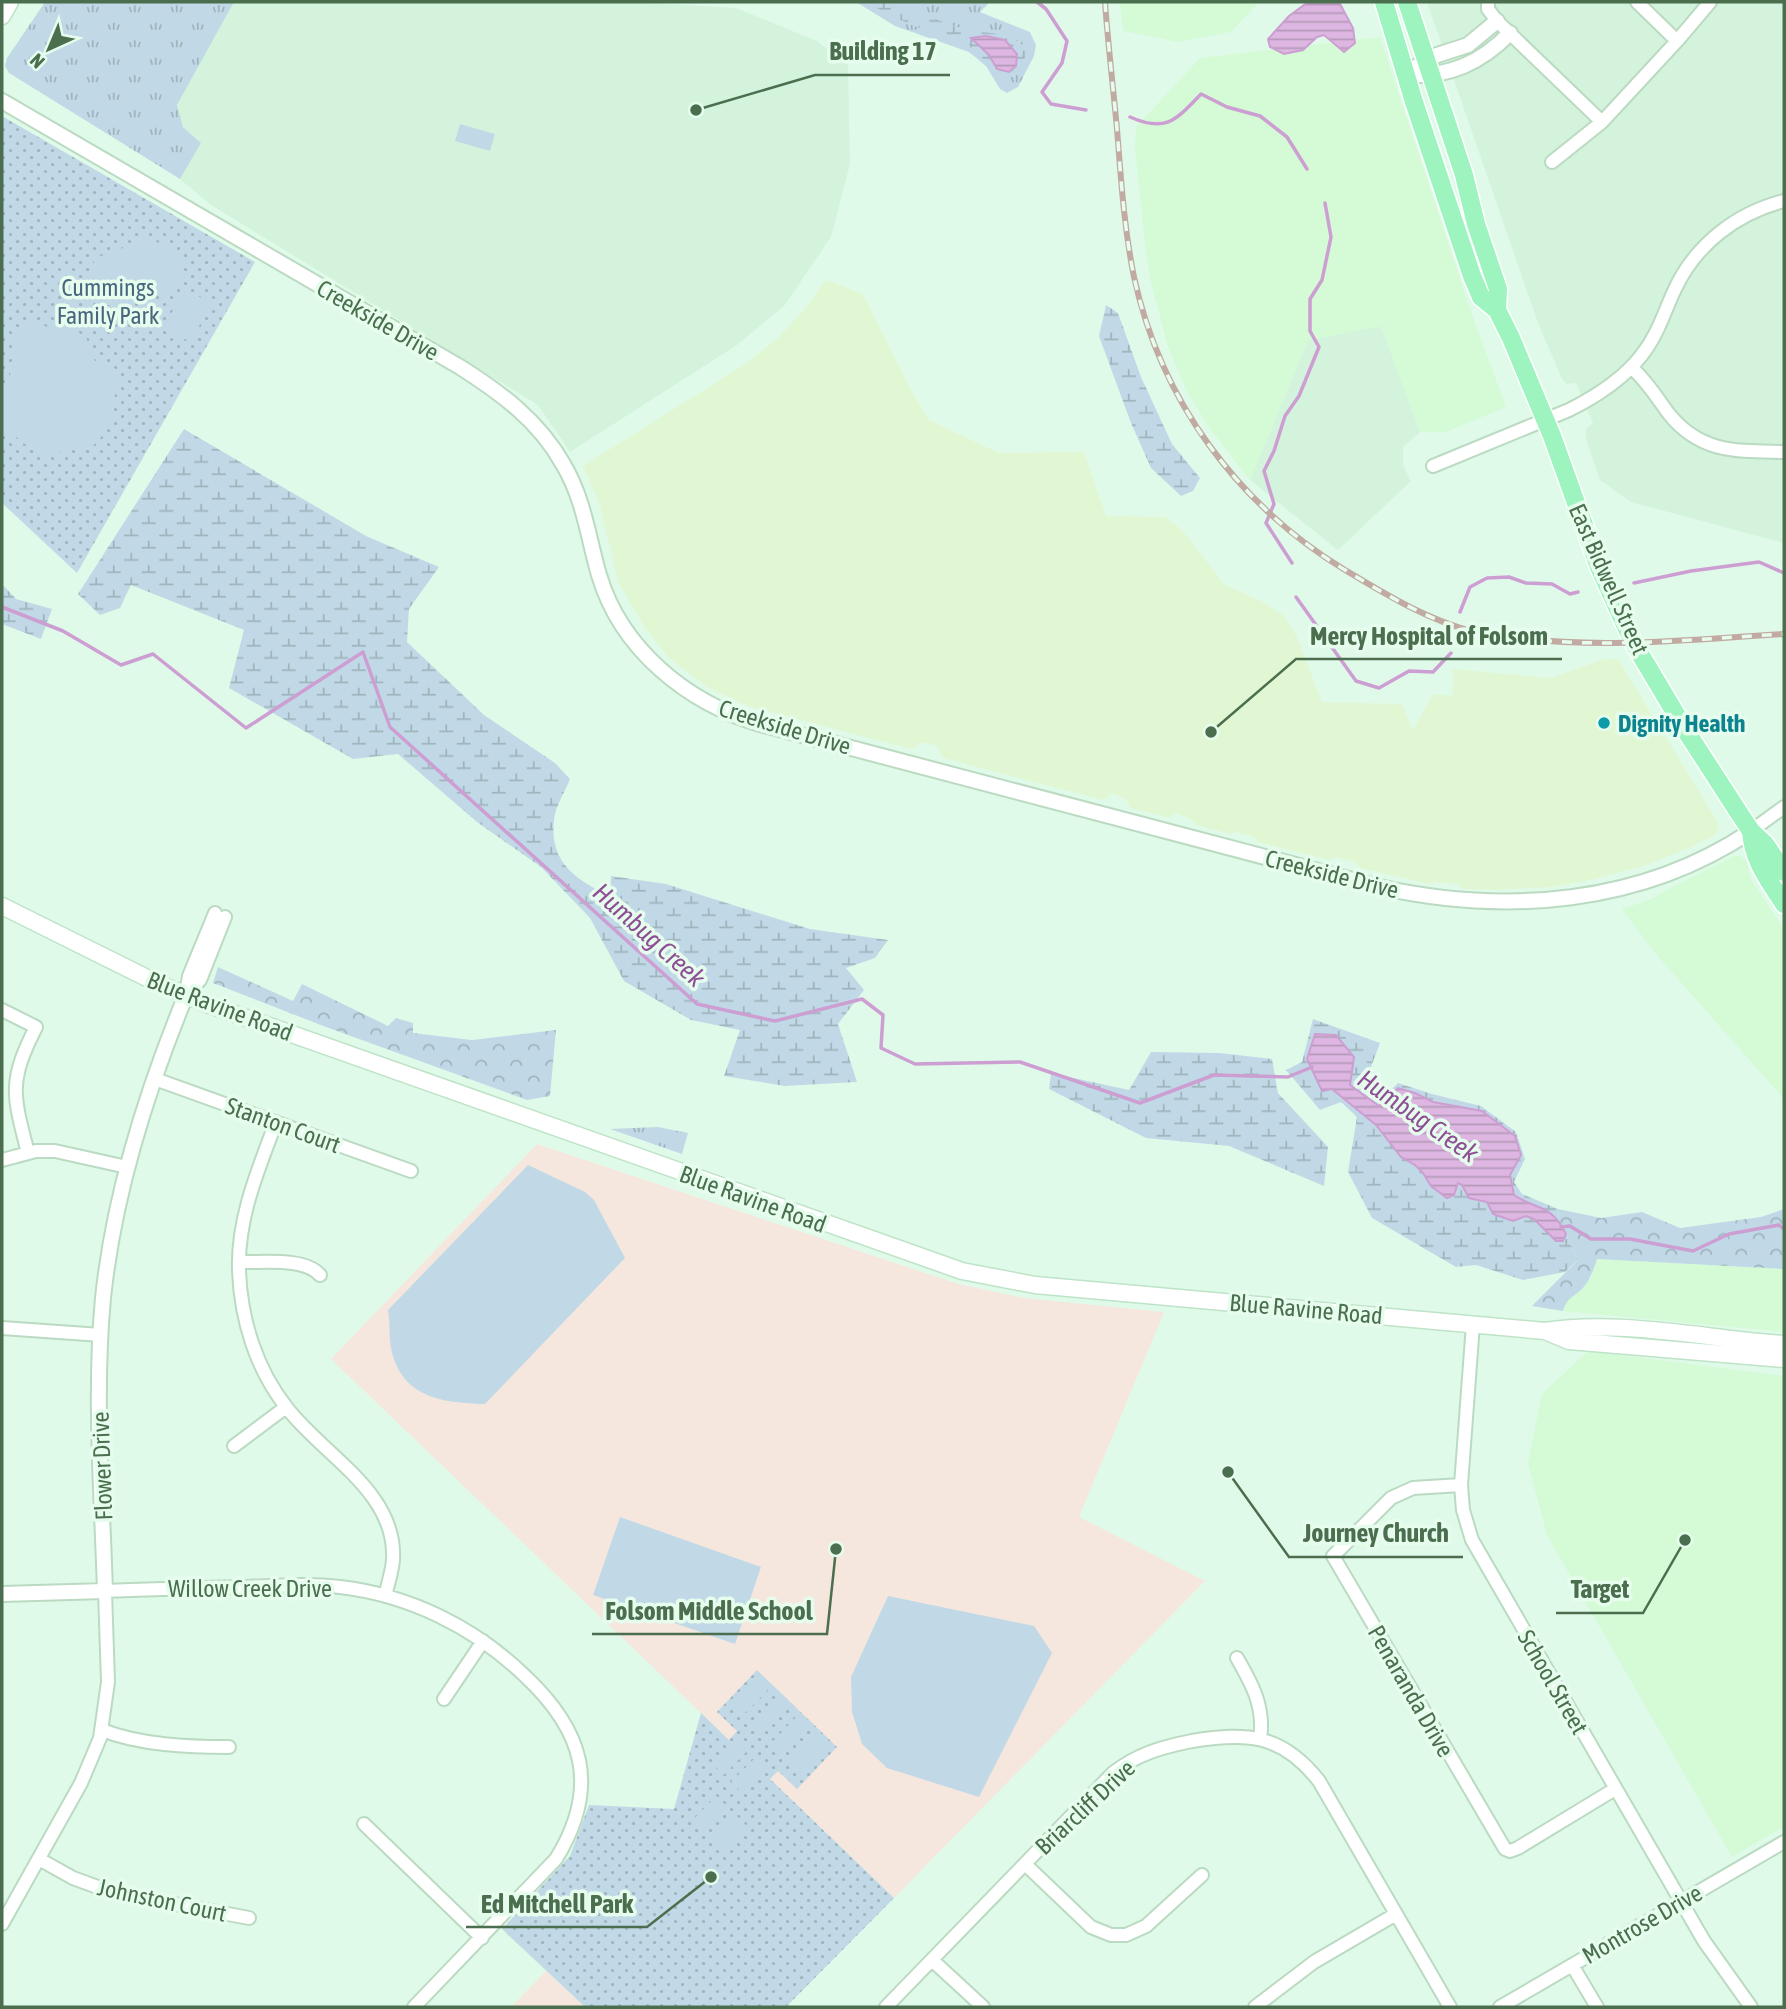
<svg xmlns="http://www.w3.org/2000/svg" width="1786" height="2009" font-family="'Asap Condensed',sans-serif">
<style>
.residential{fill:#d3f3dc}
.commercial{fill:#d5fad6}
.education{fill:#f6e7de}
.medical{fill:#e1f7d4}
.grass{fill:url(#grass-tufts)}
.forest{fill:url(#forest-crowns)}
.wetland{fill:url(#wetland-marsh)}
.park{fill:url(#park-dots)}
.pitch{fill:#c1d9e6}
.water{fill:url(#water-rules);stroke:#cd9ed2;stroke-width:2}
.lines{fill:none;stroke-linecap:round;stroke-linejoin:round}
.stream{stroke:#cd9ed2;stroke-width:3.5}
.minor-casing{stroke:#bbdac2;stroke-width:16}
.tertiary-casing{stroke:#bbdac2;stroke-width:18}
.secondary-casing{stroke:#bee3c6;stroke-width:19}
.primary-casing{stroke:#fff;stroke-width:21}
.minor{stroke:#fff;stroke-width:12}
.tertiary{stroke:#fff;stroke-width:14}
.secondary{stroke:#fff;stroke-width:16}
.primary{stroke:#9df4be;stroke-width:18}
.rail-casing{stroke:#c1aaa1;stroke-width:6}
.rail{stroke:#e6fdee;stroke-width:3.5;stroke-dasharray:10;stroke-linecap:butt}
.culture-dot{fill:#0f9aa8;stroke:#e6fdee;stroke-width:2.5}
.labels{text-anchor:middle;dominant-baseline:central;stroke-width:7;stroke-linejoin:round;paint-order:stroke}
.park-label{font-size:24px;fill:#49667f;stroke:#e6fdee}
.street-label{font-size:24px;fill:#4a6e4e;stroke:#e6fdee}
.culture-label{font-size:24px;font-weight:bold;fill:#0d838f;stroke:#e6fdee;text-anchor:start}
.water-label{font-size:26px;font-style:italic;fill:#8e4f94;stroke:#e6fdee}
.leader{fill:none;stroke:#4a6e4e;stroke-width:2.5}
.callout-dot{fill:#4a6e4e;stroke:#e6fdee;stroke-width:2.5}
.callout-label{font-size:26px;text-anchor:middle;font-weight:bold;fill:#4a6e4e;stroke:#e6fdee;stroke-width:7;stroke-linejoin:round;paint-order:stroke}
</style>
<defs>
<pattern id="grass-tufts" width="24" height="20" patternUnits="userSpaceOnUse" patternTransform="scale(1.75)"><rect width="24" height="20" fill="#c1d9e6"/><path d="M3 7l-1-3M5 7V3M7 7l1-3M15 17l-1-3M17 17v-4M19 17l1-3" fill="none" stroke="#9fb4bd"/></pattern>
<pattern id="forest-crowns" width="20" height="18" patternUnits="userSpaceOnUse" patternTransform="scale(1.75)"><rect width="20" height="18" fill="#c1d9e6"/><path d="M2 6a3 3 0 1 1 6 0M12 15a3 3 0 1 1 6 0" fill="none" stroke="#9fb4bd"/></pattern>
<pattern id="wetland-marsh" width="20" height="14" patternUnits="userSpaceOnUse" patternTransform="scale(1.75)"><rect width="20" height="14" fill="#c1d9e6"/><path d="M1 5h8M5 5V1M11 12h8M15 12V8" fill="none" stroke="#9fb4bd"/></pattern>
<pattern id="park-dots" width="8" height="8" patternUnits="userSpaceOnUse" patternTransform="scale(1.75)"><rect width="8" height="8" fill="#c1d9e6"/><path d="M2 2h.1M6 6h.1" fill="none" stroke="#9fb4bd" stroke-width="1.8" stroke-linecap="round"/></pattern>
<pattern id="water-rules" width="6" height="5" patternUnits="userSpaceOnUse" patternTransform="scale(1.75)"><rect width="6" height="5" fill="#ddb7e1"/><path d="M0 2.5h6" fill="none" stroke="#b599b9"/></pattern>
</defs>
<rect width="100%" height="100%" fill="#e0faea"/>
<path class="residential" d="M234 2H630L736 8 817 41 848 65 850 164 831 237 784 306 737 345 570 452 538 405 211 205 180 179 201 143 183 127 177 105Z
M1427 2H1784V543L1631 502 1600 480 1586 439V429L1593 423 1576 383 1567 384 1562 379 1538 323Z
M1381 326 1420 432 1403 447V465L1411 481 1338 550 1250 480 1308 340Z"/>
<path class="commercial" d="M1120 2H1259L1231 32 1178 42 1123 31Z
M1380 37 1470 309 1506 407 1446 432H1420L1381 326 1308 340 1250 480 1211 430 1188 394 1168 347 1150 279 1145 243 1135 149 1136 127 1200 58Z
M1734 856H1741L1747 861 1750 878 1784 929V1099L1655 953 1622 909 1652 899 1670 888Z
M1596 1259 1784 1269V1332L1563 1311 1567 1300 1581 1290 1592 1276Z
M1588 1351 1784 1376V1827L1732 1857 1547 1535 1528 1463 1542 1394Z"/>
<path class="education" d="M537 1144 958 1284 1024 1298 1164 1312 1079 1517 1205 1581 894 1898 331 1359Z
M546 1971 585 2007H511Z"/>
<path class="medical" d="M826 280 863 294 912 392 929 420 999 453 1084 452 1106 516 1165 517 1183 531 1225 585 1261 601 1283 615 1297 637 1322 702 1402 704 1413 730 1433 694 1453 696V669L1551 678 1604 659H1618L1717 821 1718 831 1713 836 1689 848 1644 866 1591 880 1551 887 1498 890 1464 889 1457 884 1436 882 1429 884 1360 868 1355 862 1336 857 1329 860 1258 842 1254 837 1237 832 1230 834 1196 825 1191 819 1175 813 1171 818 1130 808 1126 799 1111 793 1108 798 1103 800 943 758 937 746 920 742 916 748 911 749 747 706 707 687 668 657 645 628 618 582 600 506 583 466 744 365 779 337 808 305Z"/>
<path class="grass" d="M45 2H234L177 105 183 127 201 143 180 179 9 73 5 66 7 58Z
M856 2H990L980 12 1030 32 1036 45 1034 56 1018 87 1007 93 1000 89 986 66 969 52 895 26Z
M658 1127 688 1133 682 1154 610 1129Z"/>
<path class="forest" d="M218 967 293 1001 302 984 388 1026 396 1018 413 1023V1033L472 1040 556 1030 550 1096 527 1100 326 1027 213 983Z
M1558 1209 1601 1218 1642 1212 1680 1228 1761 1217 1784 1209V1269L1597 1259C1593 1271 1590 1281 1581 1290 1571 1299 1568 1297 1563 1311L1532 1306 1578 1260 1559 1220Z"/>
<path class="wetland" d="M865 2H887L966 30 999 34 1020 42 1027 54 1018 69 1003 82 971 45 911 25Z
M1106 305 1118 313 1141 377 1172 444 1200 478 1193 491 1181 496 1151 468 1131 423 1099 336Z
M184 429 366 536 439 567 409 609 407 642 484 715 555 763 570 779C565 792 555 807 554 820 549 861 575 880 610 896L611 876 666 884 810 929 888 940 875 958 846 968 864 990 838 1024 857 1082 785 1086 724 1076 740 1030 691 1020 624 981 590 918 541 867 477 822 398 754 353 759 229 688 244 630 131 585 120 608 100 615 78 594Z
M2 584 16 599 52 609 41 639 2 624Z
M1313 1019 1380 1043 1362 1091 1371 1099 1381 1100 1398 1083 1432 1094 1481 1106 1516 1132 1525 1159 1514 1182 1522 1194 1558 1209 1559 1220 1578 1260 1565 1272 1523 1280 1476 1265 1456 1267 1372 1218 1348 1172 1357 1117 1341 1102 1320 1110 1286 1070 1302 1062Z
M1151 1052 1220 1053 1272 1059 1278 1093 1328 1147 1324 1186 1229 1146 1146 1138 1049 1089 1051 1073 1129 1090Z"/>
<path class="park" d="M2 116 255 262 77 573 2 503Z
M757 1670 837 1747 797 1789 778 1771 770 1779 894 1898 786 2007H585L502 1929 570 1856 589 1805 674 1809 701 1713 729 1740 737 1731 717 1712Z"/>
<path class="pitch" d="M460 124 495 134 490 151 455 141Z
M140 236C158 241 194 255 180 280 176 286 170 292 163 294 158 295 152 294 147 295 133 299 115 310 100 303 92 287 86 272 97 257L118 251Z
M186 289 212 304 190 342 163 327Z
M32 320 58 332 72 329 86 337 95 361 112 366 119 372 121 383 111 403 110 427 94 445 86 448 75 446 57 454 46 453 34 451 16 437 2 433V388L11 373 14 362 13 348 19 329Z
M528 1165 585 1192 594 1200 625 1258 485 1404C443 1403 401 1398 391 1348 389 1336 390 1322 388 1310Z
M620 1517 761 1567 735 1644 593 1595Z
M888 1596 1034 1626 1052 1653 979 1797 887 1768 862 1744 852 1712 851 1677Z
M756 1678 768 1690 742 1716 730 1704Z
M776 1697 788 1709 762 1735 750 1724Z
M796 1717 808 1728 783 1755 771 1743Z
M816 1736 828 1747 802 1774 790 1762Z
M737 1737 749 1749 724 1775 712 1763Z
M757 1756 769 1768 743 1794 731 1782Z
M716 1796 728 1807 703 1834 691 1822Z
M736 1815 748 1827 723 1853 711 1841Z"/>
<path class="water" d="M1308 2H1339L1353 28 1355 43 1344 52 1324 35 1317 37 1303 50 1284 54 1270 47 1268 39 1289 16Z
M986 36 1005 40 1017 54 1016 66 1009 72 997 69 989 55 971 38Z
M1315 1034 1336 1035 1354 1057 1350 1085 1379 1106 1398 1088 1415 1093 1433 1102 1482 1111 1515 1136 1521 1155 1510 1175 1514 1195C1538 1211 1550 1203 1566 1234L1563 1241H1556L1534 1219 1526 1216 1513 1221 1493 1214 1487 1202 1469 1198 1462 1185 1458 1183 1454 1195 1447 1198 1431 1186 1423 1173 1415 1165 1401 1157 1376 1125 1332 1089 1322 1091 1307 1059Z"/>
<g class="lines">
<path class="stream" d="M1037 2 1046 9 1067 41 1062 63 1042 92 1051 104 1086 110
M1130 117C1166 133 1176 120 1201 94L1227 107 1260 116 1287 137 1307 169
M1292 563 1266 523 1274 504 1264 471 1274 451 1285 416 1299 396 1319 347 1310 331V299L1322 280 1331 237 1325 203
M1634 583 1691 571 1759 562 1784 573
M1296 597 1356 681 1379 688 1409 671 1433 672 1451 653
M2 607 63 631 121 665 153 654 246 728 363 652 390 727 697 1004 775 1021 862 999 883 1015 881 1048 915 1064 1020 1062 1140 1103 1214 1075 1288 1077 1312 1067
M1460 612 1470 587 1487 578 1509 577 1526 583 1552 584 1570 594 1578 592
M1561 1227 1570 1226 1591 1239H1630L1693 1251 1729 1234 1779 1225 1784 1229"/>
<g class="minor-casing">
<path id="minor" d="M1488 2V9L1497 21 1602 122 1677 41 1710 2
M1637 2 1677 41
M1552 162 1602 122
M1631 367C1647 381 1657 398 1669 414 1701 454 1739 451 1784 452
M1433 466 1569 410C1595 397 1623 379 1641 356 1658 335 1664 312 1675 289 1696 244 1737 213 1784 201
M1751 831 1784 807
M186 994 189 976 215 913
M186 995 200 980 225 917
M2 1010 36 1027C8 1082 13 1095 28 1153
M155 1079 411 1171
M276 1122C258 1170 237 1219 239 1271 241 1320 256 1369 287 1408 324 1456 397 1492 393 1560 392 1572 388 1584 385 1596
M2 1160 36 1151H55L127 1167
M239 1262C263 1263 304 1257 320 1275
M1473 1324 1461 1485 1463 1510 1472 1540 1704 1941 1751 2007
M2 1328 101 1335
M234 1446 286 1407
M1461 1485 1413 1488 1391 1498 1333 1556 1505 1849 1510 1851 1518 1848 1615 1789
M1237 1658C1252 1684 1265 1707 1260 1739
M444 1699 483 1641
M102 1730C140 1745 188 1747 229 1747
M364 1824 482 1938
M39 1859 73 1878 111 1892 249 1918
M1025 1864 1091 1927 1111 1935H1126L1146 1926 1202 1875
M2 1924 81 1783 100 1738 108 1682 105 1591C152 1589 198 1588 244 1587 276 1586 308 1583 340 1587 409 1595 474 1627 524 1675 583 1730 601 1786 556 1859L414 2007
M932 1960 983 2007
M1572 1965 1597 2007
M886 2007 1113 1773C1137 1754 1162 1747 1192 1741 1247 1732 1282 1734 1319 1781L1450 2007
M1255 2007 1314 1962 1396 1914
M1500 2007 1784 1842"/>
</g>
<g class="tertiary-casing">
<path id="tertiary" d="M1418 66 1425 59 1468 45 1497 21
M1408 75C1449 77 1481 63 1510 33
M2 101 460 367C501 393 539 421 563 464 584 499 588 537 599 575 621 649 687 703 760 724L1379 887C1506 915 1641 905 1751 831
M2 1594 105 1591C102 1494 94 1394 103 1298 114 1193 146 1092 186 995"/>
</g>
<g class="secondary-casing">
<path id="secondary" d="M2 16 10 2
M2 906 155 982 204 1003 962 1271 1035 1285 1545 1331C1619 1319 1709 1339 1784 1344
M1545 1331 1569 1341 1784 1359"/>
</g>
<g class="primary-casing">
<path id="primary" d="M1384 2 1414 102 1472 276 1481 297 1497 310 1511 338 1552 436 1599 567 1633 642 1686 731 1741 816 1751 831 1765 844 1784 872
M1407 2 1464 175 1476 224 1498 289 1497 310
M1751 831C1753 861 1768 879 1784 904"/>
</g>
<use href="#minor" class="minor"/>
<use href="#tertiary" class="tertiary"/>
<use href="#secondary" class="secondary"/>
<use href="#primary" class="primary"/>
<g class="rail-casing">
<path id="rail" d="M1105 2C1108 44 1113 86 1117 129 1121 179 1124 228 1134 277 1161 401 1238 505 1345 570 1385 594 1429 621 1475 632 1489 636 1504 636 1519 638 1606 649 1696 639 1784 634"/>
</g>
<use href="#rail" class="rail"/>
</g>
<circle class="culture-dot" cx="1604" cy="723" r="7"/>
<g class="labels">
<g class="park-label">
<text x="108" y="287">Cummings<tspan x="108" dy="28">Family Park</tspan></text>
</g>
<g class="street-label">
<text transform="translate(378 320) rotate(30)">Creekside Drive</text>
<text transform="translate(1609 579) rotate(66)">East Bidwell Street</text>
<text transform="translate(785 727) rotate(17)">Creekside Drive</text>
<text transform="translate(1332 874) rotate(14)">Creekside Drive</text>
<text transform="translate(220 1006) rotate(21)">Blue Ravine Road</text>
<text transform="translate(283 1125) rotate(20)">Stanton Court</text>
<text transform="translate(753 1199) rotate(20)">Blue Ravine Road</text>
<text transform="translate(1306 1309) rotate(5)">Blue Ravine Road</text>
<text transform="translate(102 1466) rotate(-92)">Flower Drive</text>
<text x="250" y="1588">Willow Creek Drive</text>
<text transform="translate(1553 1682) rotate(60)">School Street</text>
<text transform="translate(1411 1691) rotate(60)">Penaranda Drive</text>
<text transform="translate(1085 1807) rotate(-43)">Briarcliff Drive</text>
<text transform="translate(162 1900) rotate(12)">Johnston Court</text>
<text transform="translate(1642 1924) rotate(-30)">Montrose Drive</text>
</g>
<g class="culture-label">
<text x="1618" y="723">Dignity Health</text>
</g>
<g class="water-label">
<text transform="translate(649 935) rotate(42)">Humbug Creek</text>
<text transform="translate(1418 1116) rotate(35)">Humbug Creek</text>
</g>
</g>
<path class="leader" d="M696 110L815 75H950M1211 732L1296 659H1562M1228 1472L1289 1557H1463M1685 1540L1643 1613H1556M836 1549L827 1634H592M711 1877L647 1927H466"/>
<g class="callout-dot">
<circle cx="696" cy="110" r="7"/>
<circle cx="1211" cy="732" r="7"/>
<circle cx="1228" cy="1472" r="7"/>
<circle cx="1685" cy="1540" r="7"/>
<circle cx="836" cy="1549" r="7"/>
<circle cx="711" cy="1877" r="7"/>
</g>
<g class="callout-label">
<text x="883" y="60">Building 17</text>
<text x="1429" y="645">Mercy Hospital of Folsom</text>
<text x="1376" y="1542">Journey Church</text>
<text x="1600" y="1598">Target</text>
<text x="709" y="1620">Folsom Middle School</text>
<text x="557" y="1913">Ed Mitchell Park</text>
</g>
<rect width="1786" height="2009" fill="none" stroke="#4a6e4e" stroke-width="7"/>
<g transform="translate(49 49) rotate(224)" stroke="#e6fdee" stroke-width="5" paint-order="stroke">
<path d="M0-5L12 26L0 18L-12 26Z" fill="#4a6e4e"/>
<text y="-10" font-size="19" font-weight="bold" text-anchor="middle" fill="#4a6e4e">N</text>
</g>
</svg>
